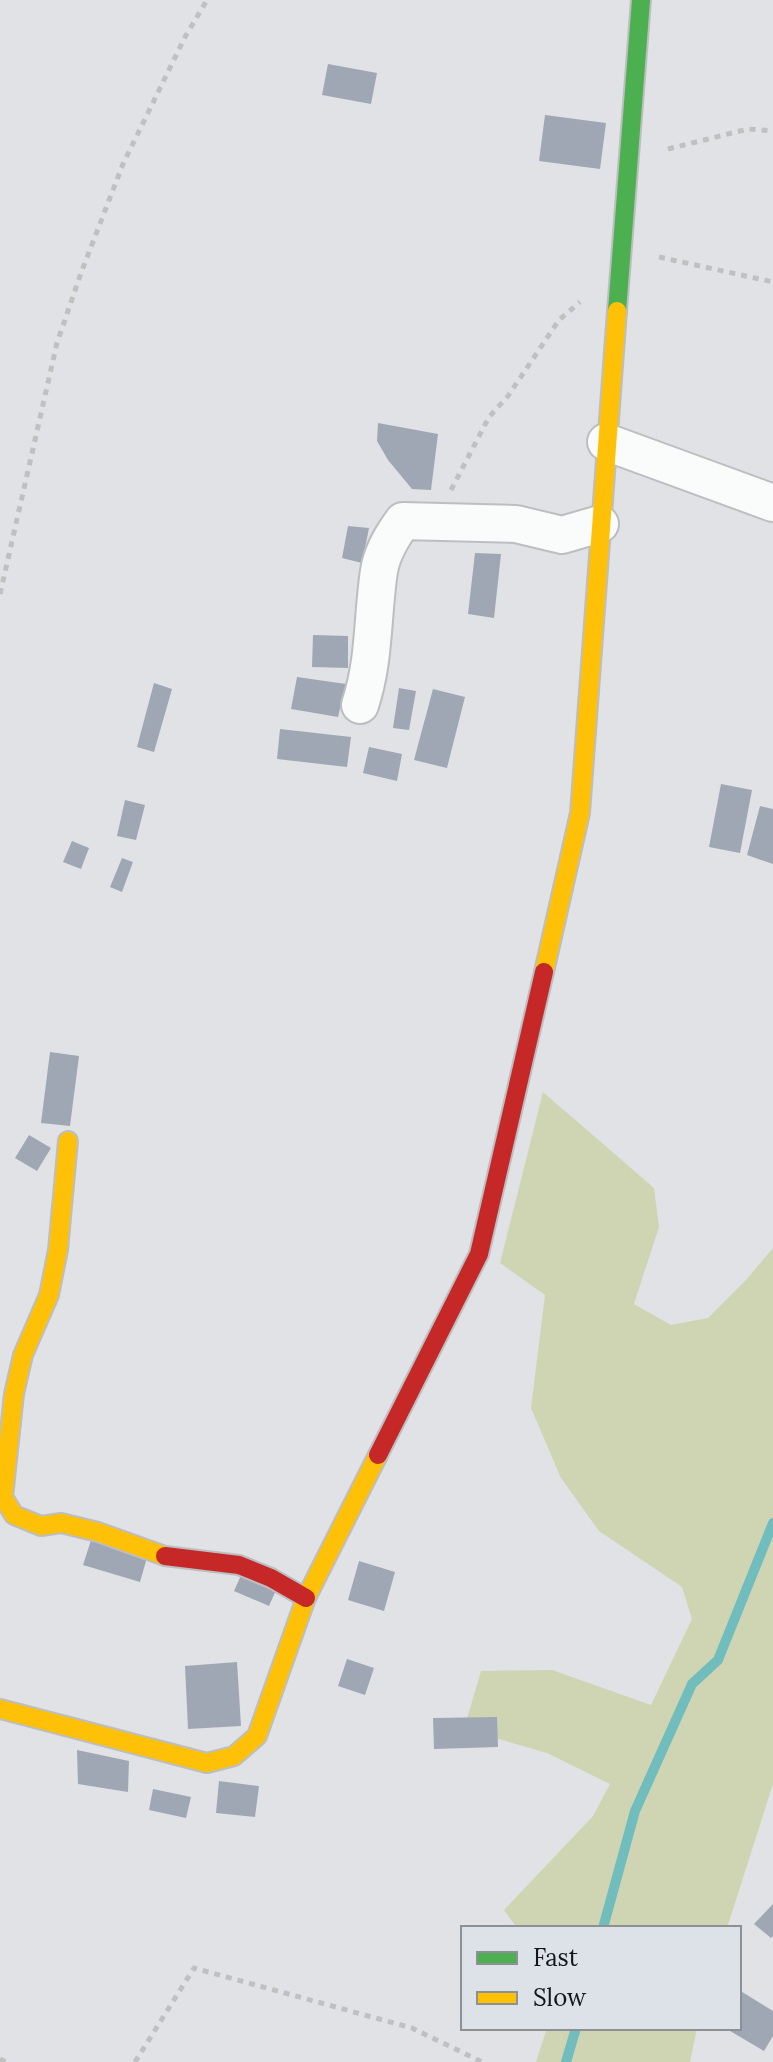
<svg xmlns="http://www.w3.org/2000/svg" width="773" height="2062" font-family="Lora,serif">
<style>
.green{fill:#cfd5b3}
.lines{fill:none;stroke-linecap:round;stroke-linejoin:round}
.stream{stroke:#71bdbe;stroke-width:10}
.building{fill:#a0a7b4}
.street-casing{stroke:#bcbec0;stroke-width:40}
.fast-casing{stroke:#bcbec0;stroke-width:22}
.slow-casing{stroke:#bcbec0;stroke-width:22}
.jam-casing{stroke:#bcbec0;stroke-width:22}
.path{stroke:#c0c0c1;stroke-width:5;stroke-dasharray:6 6;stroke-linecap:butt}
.street{stroke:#fafbfb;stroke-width:36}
.fast{stroke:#4caf50;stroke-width:18}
.slow{stroke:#ffc107;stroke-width:18}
.jam{stroke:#c62828;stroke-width:18}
</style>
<rect width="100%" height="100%" fill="#e0e2e5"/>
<path class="green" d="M543 1092 654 1188 659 1227 634 1304 671 1325 708 1318 746 1280 773 1248V1784L727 1928H517L504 1910 593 1816 610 1784 547 1753 464 1729 481 1671 552 1670 651 1705 692 1619 682 1587 599 1531 561 1478 531 1408 545 1295 500 1263Z
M547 2028H697L690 2062H536Z"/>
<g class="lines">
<path class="stream" d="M603 1928 635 1811 692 1684 718 1660 773 1523
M566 2062 576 2028"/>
</g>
<path class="building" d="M328 64 377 73 371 104 322 95Z
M545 115 606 123 600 169 539 161Z
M378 423 438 434 431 490 412 489 388 460 377 441Z
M348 526 369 528 362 563 342 558Z
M475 553 501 554 494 618 468 614Z
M313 635 348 636V668L312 667Z
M297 677 346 684 338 717 291 709Z
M154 683 172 689 154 752 137 747Z
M399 688 416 691 409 730 393 728Z
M433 689 465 697 447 768 414 760Z
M280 729 351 737 347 767 277 759Z
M369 747 402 754 397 781 363 773Z
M721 784 752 790 740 853 709 847Z
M125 800 145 805 136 840 117 836Z
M760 806 773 809V864L747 855Z
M72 841 89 848 81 869 63 862Z
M122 858 133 862 122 892 110 887Z
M50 1052 79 1056 70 1126 41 1123Z
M29 1135 51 1148 37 1171 15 1158Z
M92 1537 148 1554 140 1582 83 1565Z
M359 1561 395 1572 384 1611 348 1600Z
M242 1573 277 1588 269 1606 234 1591Z
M347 1659 374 1668 365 1695 338 1686Z
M237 1662 241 1726 188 1729 185 1666Z
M497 1717 498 1747 434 1749 433 1718Z
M77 1750 129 1761 128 1792 78 1784Z
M219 1781 259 1786 255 1817 216 1813Z
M153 1789 191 1797 186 1818 149 1810Z
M773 1904V1936L771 1938 754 1924Z
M739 1990 773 2011V2036L764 2051 725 2028H739Z"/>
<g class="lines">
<g class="street-casing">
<path id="street" d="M606 442 773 503
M360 705C375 660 372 617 379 571 382 552 392 536 403 521L516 524 562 535 600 524"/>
</g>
<g class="fast-casing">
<path id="fast" d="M617 311 641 0"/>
</g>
<g class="slow-casing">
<path id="slow" d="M544 972 580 813 617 311
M68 1141 58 1250 49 1295 23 1355 14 1394 3 1497 14 1515 41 1526 61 1523 98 1532 165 1556
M0 1709 207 1763 234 1756 257 1736 306 1598 378 1455"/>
</g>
<g class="jam-casing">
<path id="jam" d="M378 1455 479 1254 544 972
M165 1556 239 1565 271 1578 306 1598"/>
</g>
<path class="path" d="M668 149 748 129 773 131
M659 257 773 282
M451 490 489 417 508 396 559 320 580 302
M0 594 57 343 81 273 123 164 185 37 207 0
M0 2059 6 2062
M135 2062 194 1968 412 2028 482 2062"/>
<use href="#street" class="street"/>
<use href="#fast" class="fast"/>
<use href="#slow" class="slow"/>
<use href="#jam" class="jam"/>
</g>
<rect x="461" y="1926" width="280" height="104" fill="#dde1e8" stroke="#8d9095" stroke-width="2"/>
<rect x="477" y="1952" width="40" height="12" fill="#4caf50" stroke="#8d9095" stroke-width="2"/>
<text x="533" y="1966" font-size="24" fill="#151619">Fast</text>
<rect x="477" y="1992" width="40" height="12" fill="#ffc107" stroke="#8d9095" stroke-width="2"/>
<text x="533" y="2006" font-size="24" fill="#151619">Slow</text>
</svg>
